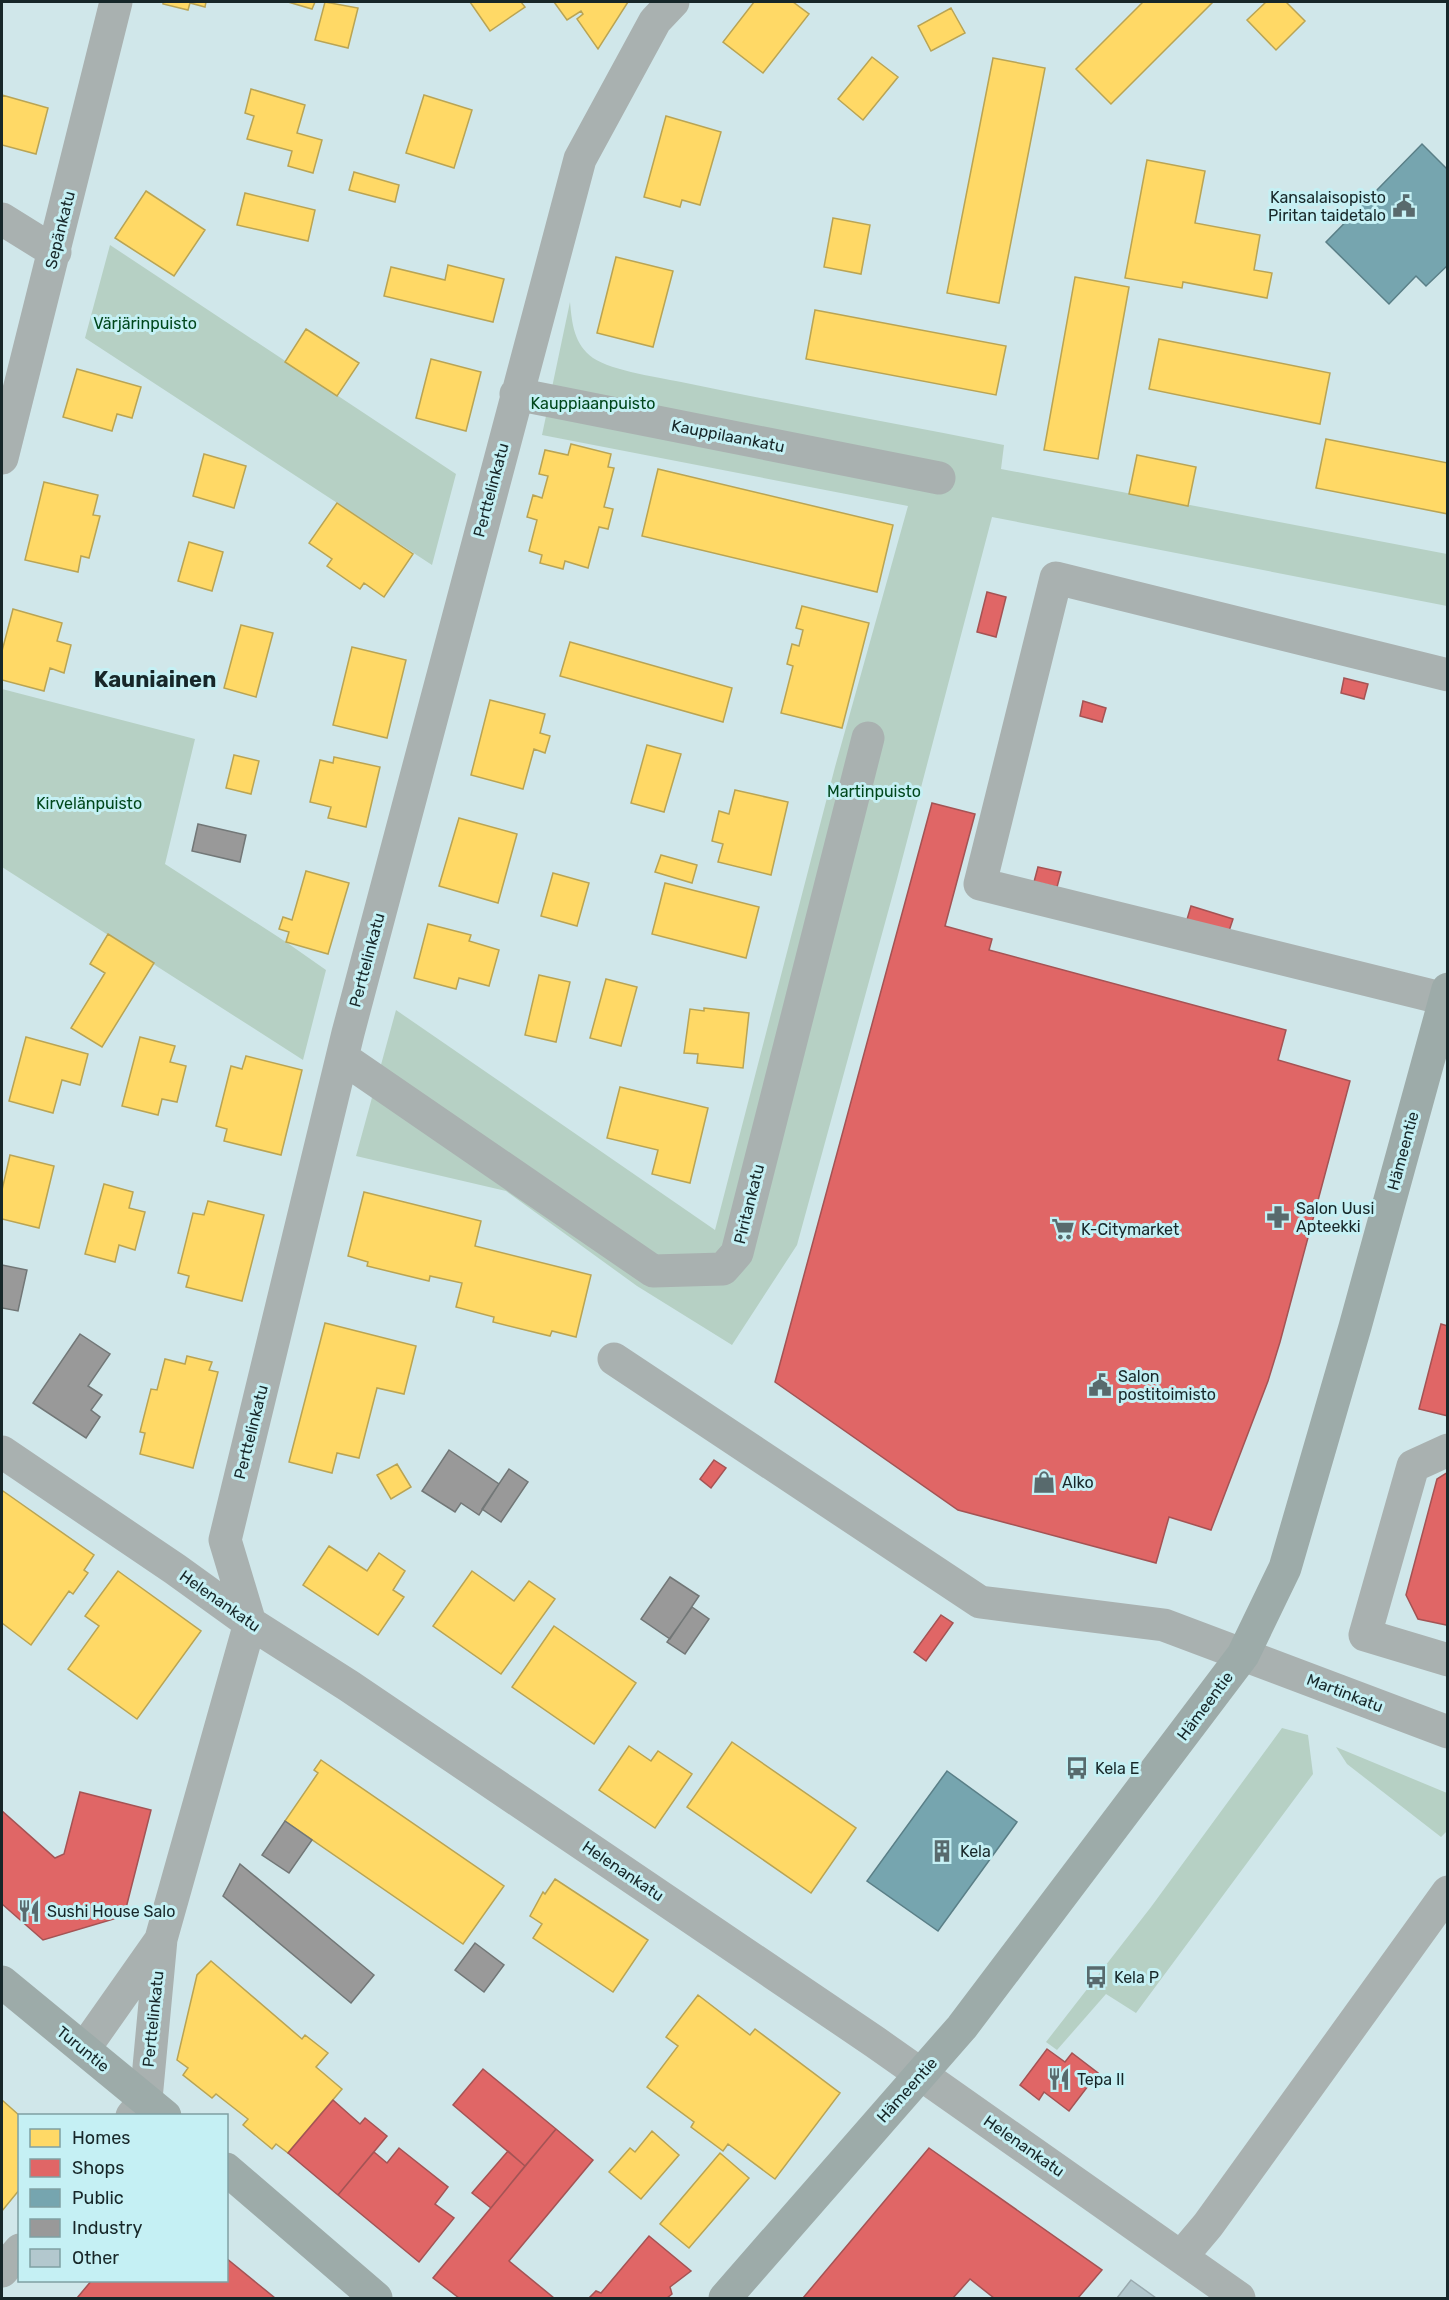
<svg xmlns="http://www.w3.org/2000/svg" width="1449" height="2300" font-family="Rubik,sans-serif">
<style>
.green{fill:#b6d0c4}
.homes{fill:#ffd966;stroke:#b9a454;stroke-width:1.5}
.shops{fill:#e06666;stroke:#a45354;stroke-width:1.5}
.public{fill:#76a5af;stroke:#5a7f87;stroke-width:1.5}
.industry{fill:#999;stroke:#727777;stroke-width:1.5}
.building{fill:#b3c8ce;stroke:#9aaaaf;stroke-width:1.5}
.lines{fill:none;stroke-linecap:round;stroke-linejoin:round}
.minor{stroke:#a9b1b0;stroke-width:33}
.major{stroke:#9daba9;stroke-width:33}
.labels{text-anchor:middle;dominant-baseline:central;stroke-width:6;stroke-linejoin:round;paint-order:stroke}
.poi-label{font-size:16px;fill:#172729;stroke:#c5f0f4;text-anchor:start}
.street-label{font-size:16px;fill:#172729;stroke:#c5f0f4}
.park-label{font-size:16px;fill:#00471c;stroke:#c5f0f4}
.district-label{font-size:22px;font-weight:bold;fill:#172729;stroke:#c5f0f4}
</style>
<rect width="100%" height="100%" fill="#d0e7ea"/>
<path class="green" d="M110 245 456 474 432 565 85 338Z
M570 302C572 324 574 344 593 358 612 371 662 378 686 383 792 405 898 424 1004 445L1001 469 1447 554V606L992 517 897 879 797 1245 732 1345 637 1286 506 1191 356 1156 396 1010 715 1230 835 767 908 506 542 435Z
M2 689 195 739 165 864 286 942 326 970 303 1060 2 867Z
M1282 1728 1308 1735 1313 1774 1136 2013 1106 1994 1057 2050 1046 2042 1151 1907Z
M1336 1747 1447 1793V1831L1441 1837 1347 1764Z"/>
<path class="homes" d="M163 2H206L205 7 190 3 188 10 163 4Z
M288 2H315L312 9Z
M325 2 358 8 348 48 315 40Z
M470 2H521L525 7 490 31Z
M554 2H628L598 49 577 19 583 14 581 11 567 20Z
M754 2H793L809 14 763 73 723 42Z
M1143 2H1213L1111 104 1076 69Z
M1266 2H1286L1305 21 1276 50 1247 20Z
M951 8 965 33 931 51 918 26Z
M872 57 898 77 863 120 838 99Z
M993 58 1045 68 999 303 947 293Z
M251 89 305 105 297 133 322 140 313 173 288 166 292 151 247 139 254 116 245 113Z
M2 95 48 108 36 154 2 145Z
M424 95 472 110 454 168 406 153Z
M666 116 721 132 700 205 682 200 680 207 644 197Z
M1147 160 1205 171 1195 223 1260 235 1254 270 1272 273 1267 298 1183 282 1182 288 1125 278Z
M354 172 399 185 395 202 349 190Z
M146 191 205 230 174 276 115 238Z
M245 193 315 210 308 241 237 225Z
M833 218 870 225 861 274 824 267Z
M616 257 673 271 653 347 597 333Z
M448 265 504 279 493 322 384 296 391 267 445 280Z
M1075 277 1129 287 1098 459 1044 450Z
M815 310 1006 346 996 395 806 359Z
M306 329 359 363 337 396 285 362Z
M1159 339 1330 373 1320 424 1149 389Z
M431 359 481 372 466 431 416 418Z
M77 369 141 387 132 418 117 414 112 431 63 417Z
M1326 439 1448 463V514L1316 488Z
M571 444 611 454 608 467 614 468 604 507 613 509 608 529 599 527 588 568 565 561 563 569 540 563 542 555 529 551 537 520 527 517 533 495 542 498 548 476 539 474 545 450 568 455Z
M204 454 246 466 234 508 193 496Z
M1137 455 1196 467 1188 506 1129 494Z
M658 469 893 525 877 592 642 536Z
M44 482 98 495 93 515 100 516 89 558 81 556 78 572 25 560Z
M337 503 413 554 384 597 364 583 360 589 327 566 332 559 309 543Z
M189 542 223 552 212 591 178 581Z
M802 606 869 623 842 728 781 713 793 666 787 664 792 644 799 646 803 630 796 628Z
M13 609 62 623 57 641 71 645 64 673 50 668 44 691 2 680V651Z
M241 625 273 633 256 697 224 688Z
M570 642 732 688 723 722 560 676Z
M352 647 406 660 387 738 333 725Z
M490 700 545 714 540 733 550 736 545 753 534 749 523 789 471 775Z
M647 745 681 754 664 812 631 803Z
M234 755 259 761 251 794 226 788Z
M334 757 380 767 366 827 328 818 331 807 310 802 320 760 333 763Z
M735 790 788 802 771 875 718 862 723 844 712 841 719 811 729 814Z
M459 818 517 834 498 903 439 886Z
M661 855 697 865 692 883 655 872Z
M306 871 349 883 328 954 286 942 289 932 279 929 283 917 292 920Z
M553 873 589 883 577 926 541 916Z
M665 883 759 907 746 958 652 934Z
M428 924 471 935 469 941 499 950 489 986 459 978 456 989 414 978Z
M108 934 154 963 102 1047 71 1028 105 973 90 964Z
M539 975 570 982 556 1042 525 1035Z
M606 979 637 987 621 1046 590 1038Z
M704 1008 749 1013 743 1068 697 1063 698 1054 684 1053 690 1009 704 1011Z
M26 1037 88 1054 80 1085 62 1080 53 1113 9 1101Z
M140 1037 175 1046 170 1062 186 1066 177 1102 162 1099 158 1115 122 1106Z
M246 1056 302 1070 281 1155 224 1141 227 1129 216 1126 231 1066 242 1069Z
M620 1087 708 1108 690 1183 652 1174 658 1150 607 1138Z
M10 1155 54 1166 39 1228 2 1219V1190Z
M104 1184 133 1192 129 1208 145 1212 135 1250 119 1245 115 1262 85 1254Z
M364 1192 481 1221 475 1246 591 1275 576 1337 552 1331 550 1336 493 1322 494 1317 456 1307 462 1283 430 1276 429 1281 367 1266 368 1262 348 1256Z
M208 1201 264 1215 242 1301 186 1287 189 1276 178 1273 193 1213 204 1215Z
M325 1323 416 1346 404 1394 377 1388 359 1458 337 1453 332 1473 289 1462Z
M187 1356 212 1362 209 1370 218 1372 193 1468 140 1454 145 1433 140 1432 151 1389 157 1390 165 1359 185 1364Z
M397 1464 411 1487 391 1499 377 1475Z
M3 1491 94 1555 84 1570 88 1573 73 1594 69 1591 31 1645 2 1623V1493Z
M329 1546 367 1571 379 1553 405 1571 393 1590 404 1597 378 1635 303 1585Z
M118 1571 201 1631 137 1719 68 1669 99 1626 85 1616Z
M472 1571 514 1601 529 1581 555 1599 501 1674 433 1626Z
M554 1626 636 1683 594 1744 512 1687Z
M732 1742 856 1828 811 1893 687 1807Z
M629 1746 651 1761 658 1751 692 1774 655 1828 599 1790Z
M321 1760 504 1886 463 1944 285 1821 318 1773 314 1770Z
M555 1879 648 1940 613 1992 533 1938 542 1924 530 1916 543 1892 545 1894Z
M211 1961 302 2039 305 2035 328 2053 316 2067 342 2089 288 2153 276 2144 272 2149 243 2125 248 2119 216 2094 212 2098 183 2075 188 2068 177 2060 197 1975Z
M698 1995 750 2035 755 2029 840 2093 775 2179 728 2144 723 2151 691 2127 694 2122 647 2087 678 2046 666 2037Z
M2 2100 20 2116V2189L2 2211Z
M652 2131 679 2155 641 2199 609 2172 630 2148 635 2152Z
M720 2153 749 2178 689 2248 660 2224Z"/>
<path class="shops" d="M987 592 1006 597 996 637 977 632Z
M1344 678 1368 684 1364 699 1341 693Z
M1083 701 1106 708 1102 722 1080 716Z
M932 803 975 814 945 926 992 939 989 950 1286 1030 1278 1060 1350 1081 1280 1342 1268 1381 1211 1530 1169 1517 1156 1563 958 1510 775 1382Z
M1038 867 1061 872 1057 887 1034 882Z
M1191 906 1233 919 1228 934 1186 923Z
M1441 1324 1448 1326V1416L1419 1409Z
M714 1460 726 1468 711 1488 700 1479Z
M1448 1472V1625H1446L1418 1619 1406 1595 1437 1479Z
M941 1615 953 1623 926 1661 914 1652Z
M80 1792 151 1810 124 1916 43 1940 2 1904V1811L55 1858 64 1854Z
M1047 2049 1065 2062 1072 2053 1098 2073 1069 2111 1044 2092 1039 2100 1020 2085Z
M483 2069 556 2129 525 2166 453 2105Z
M333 2100 360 2124 365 2118 387 2136 338 2195 288 2153Z
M556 2129 593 2160 509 2261 554 2298H459L433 2278Z
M399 2148 448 2187 435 2204 454 2218 419 2262 338 2195 374 2152 387 2163Z
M929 2148 1102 2270 1078 2298H994L970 2279 953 2298H803Z
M508 2151 525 2166 491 2208 472 2193Z
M649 2236 691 2271 670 2287 672 2294 667 2298H589L596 2291 601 2293Z
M226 2258 275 2298H77L92 2280H226Z"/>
<path class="public" d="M1422 144 1448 170V265L1426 286 1416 276 1389 304 1326 242Z
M947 1771 1017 1822 938 1931 867 1881Z"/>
<path class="industry" d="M198 824 246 835 240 862 192 851Z
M2 1265 27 1270 18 1311 2 1308Z
M80 1334 110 1354 88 1386 102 1395 91 1410 100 1417 86 1438 33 1403Z
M449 1450 499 1484 479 1515 461 1503 455 1512 422 1491Z
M509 1469 528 1482 501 1522 482 1509Z
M670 1577 699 1596 670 1639 641 1619Z
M692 1607 709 1619 685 1654 667 1642Z
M285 1821 312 1840 289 1873 262 1855Z
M240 1864 374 1975 351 2003 223 1896Z
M475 1943 504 1965 484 1992 455 1970Z"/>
<path class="building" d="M1131 2280 1156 2298H1117Z"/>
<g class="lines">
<path class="minor" d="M2 219 55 252
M516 394 939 478
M2 458 116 2
M1445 999 980 884 1056 578 1448 675
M343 1058 653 1271 723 1269 737 1253 868 738
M614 1359 980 1602 1164 1625 1448 1732
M1448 1450 1413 1466 1365 1635 1448 1660
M2 1452 175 1569 250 1623 349 1686 875 2042 1239 2298
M84 2049 160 1941
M132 2116 146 2099 161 1939 250 1623 225 1540 348 1033 580 159 655 21 673 2
M1181 2257 1208 2225 1448 1892
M2 2271 20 2250"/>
<path class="major" d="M2 1982 165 2116
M226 2169 376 2298
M725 2298 962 2027 1243 1655 1285 1568 1355 1327 1448 989"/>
</g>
<defs>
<g id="civic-bare" transform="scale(1.8)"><path d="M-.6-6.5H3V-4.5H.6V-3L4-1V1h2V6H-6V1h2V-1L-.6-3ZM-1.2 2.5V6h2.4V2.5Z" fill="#586a6d" stroke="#c5f0f4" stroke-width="2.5" paint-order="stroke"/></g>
<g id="pharmacy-bare" transform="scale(1.8)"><path d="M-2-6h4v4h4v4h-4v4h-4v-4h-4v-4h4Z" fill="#586a6d" stroke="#c5f0f4" stroke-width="2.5" paint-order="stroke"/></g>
<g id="supermarket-bare" transform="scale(1.8)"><path d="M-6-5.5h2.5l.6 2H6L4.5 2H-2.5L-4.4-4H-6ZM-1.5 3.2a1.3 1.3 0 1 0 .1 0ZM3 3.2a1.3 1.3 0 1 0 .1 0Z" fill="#586a6d" stroke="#c5f0f4" stroke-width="2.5" paint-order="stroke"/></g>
<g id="shop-bare" transform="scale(1.8)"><path d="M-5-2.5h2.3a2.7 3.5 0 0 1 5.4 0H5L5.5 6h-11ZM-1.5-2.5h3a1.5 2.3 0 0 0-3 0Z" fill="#586a6d" stroke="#c5f0f4" stroke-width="2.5" paint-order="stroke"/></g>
<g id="bus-bare" transform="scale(1.8)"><path d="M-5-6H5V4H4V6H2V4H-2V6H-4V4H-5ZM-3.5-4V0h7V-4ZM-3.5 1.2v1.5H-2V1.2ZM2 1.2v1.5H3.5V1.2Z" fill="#586a6d" stroke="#c5f0f4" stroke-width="2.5" paint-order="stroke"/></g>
<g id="building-bare" transform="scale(1.8)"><path d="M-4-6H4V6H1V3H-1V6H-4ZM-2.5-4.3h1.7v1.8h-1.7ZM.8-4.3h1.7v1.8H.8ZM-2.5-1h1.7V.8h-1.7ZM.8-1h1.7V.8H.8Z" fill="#586a6d" stroke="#c5f0f4" stroke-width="2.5" paint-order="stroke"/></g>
<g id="restaurant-bare" transform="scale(1.8)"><path d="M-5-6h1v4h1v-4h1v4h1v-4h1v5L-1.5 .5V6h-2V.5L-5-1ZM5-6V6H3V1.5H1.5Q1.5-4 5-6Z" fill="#586a6d" stroke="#c5f0f4" stroke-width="2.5" paint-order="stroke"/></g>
</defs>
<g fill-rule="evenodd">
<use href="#civic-bare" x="1404" y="206"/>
<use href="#pharmacy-bare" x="1278" y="1217"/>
<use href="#supermarket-bare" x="1063" y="1229"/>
<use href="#civic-bare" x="1100" y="1385"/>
<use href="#shop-bare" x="1044" y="1482"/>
<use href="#bus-bare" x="1077" y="1768"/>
<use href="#building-bare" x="942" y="1851"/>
<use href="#restaurant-bare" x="29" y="1911"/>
<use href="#bus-bare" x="1096" y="1977"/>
<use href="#restaurant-bare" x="1059" y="2079"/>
</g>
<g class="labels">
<g class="poi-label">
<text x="1386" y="197" text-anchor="end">Kansalaisopisto<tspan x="1386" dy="18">Piritan taidetalo</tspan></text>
<text x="1296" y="1208">Salon Uusi<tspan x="1296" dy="18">Apteekki</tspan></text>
<text x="1081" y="1229">K-Citymarket</text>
<text x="1118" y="1376">Salon<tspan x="1118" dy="18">postitoimisto</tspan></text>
<text x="1062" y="1482">Alko</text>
<text x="1095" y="1768">Kela E</text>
<text x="960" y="1851">Kela</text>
<text x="47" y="1911">Sushi House Salo</text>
<text x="1114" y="1977">Kela P</text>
<text x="1077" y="2079">Tepa II</text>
</g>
<g class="street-label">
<text transform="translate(60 230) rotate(-76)">Sepänkatu</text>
<text transform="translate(728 436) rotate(11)">Kauppilaankatu</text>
<text transform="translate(491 490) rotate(-75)">Perttelinkatu</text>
<text transform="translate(367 960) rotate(-75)">Perttelinkatu</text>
<text transform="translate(1403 1151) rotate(-75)">Hämeentie</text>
<text transform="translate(749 1204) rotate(-76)">Piritankatu</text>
<text transform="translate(251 1432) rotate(-76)">Perttelinkatu</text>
<text transform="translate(220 1601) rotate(35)">Helenankatu</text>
<text transform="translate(1345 1693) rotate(21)">Martinkatu</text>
<text transform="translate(1205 1706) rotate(-53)">Hämeentie</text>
<text transform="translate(623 1871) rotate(34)">Helenankatu</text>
<text transform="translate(153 2019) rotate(-84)">Perttelinkatu</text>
<text transform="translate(83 2049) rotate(39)">Turuntie</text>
<text transform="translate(907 2090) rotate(-48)">Hämeentie</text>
<text transform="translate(1024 2146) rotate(35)">Helenankatu</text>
</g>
<g class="park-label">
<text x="145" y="323">Värjärinpuisto</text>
<text x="593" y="403">Kauppiaanpuisto</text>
<text x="874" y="791">Martinpuisto</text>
<text x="89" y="803">Kirvelänpuisto</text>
</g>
<g class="district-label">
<text x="155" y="679">Kauniainen</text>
</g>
</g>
<rect width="1449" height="2300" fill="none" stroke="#172729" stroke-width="6"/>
<rect x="18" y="2114" width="210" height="168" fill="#c5f0f4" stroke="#7fa0a3" stroke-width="1.5"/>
<rect x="30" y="2129" width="30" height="18" fill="#ffd966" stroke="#7fa0a3" stroke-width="1.5"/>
<text x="72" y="2144" font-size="18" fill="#172729">Homes</text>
<rect x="30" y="2159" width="30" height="18" fill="#e06666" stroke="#7fa0a3" stroke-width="1.5"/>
<text x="72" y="2174" font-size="18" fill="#172729">Shops</text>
<rect x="30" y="2189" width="30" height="18" fill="#76a5af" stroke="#7fa0a3" stroke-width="1.5"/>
<text x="72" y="2204" font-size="18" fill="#172729">Public</text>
<rect x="30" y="2219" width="30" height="18" fill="#999999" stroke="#7fa0a3" stroke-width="1.5"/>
<text x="72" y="2234" font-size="18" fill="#172729">Industry</text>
<rect x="30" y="2249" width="30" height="18" fill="#b3c8ce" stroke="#7fa0a3" stroke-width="1.5"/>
<text x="72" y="2264" font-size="18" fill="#172729">Other</text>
</svg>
